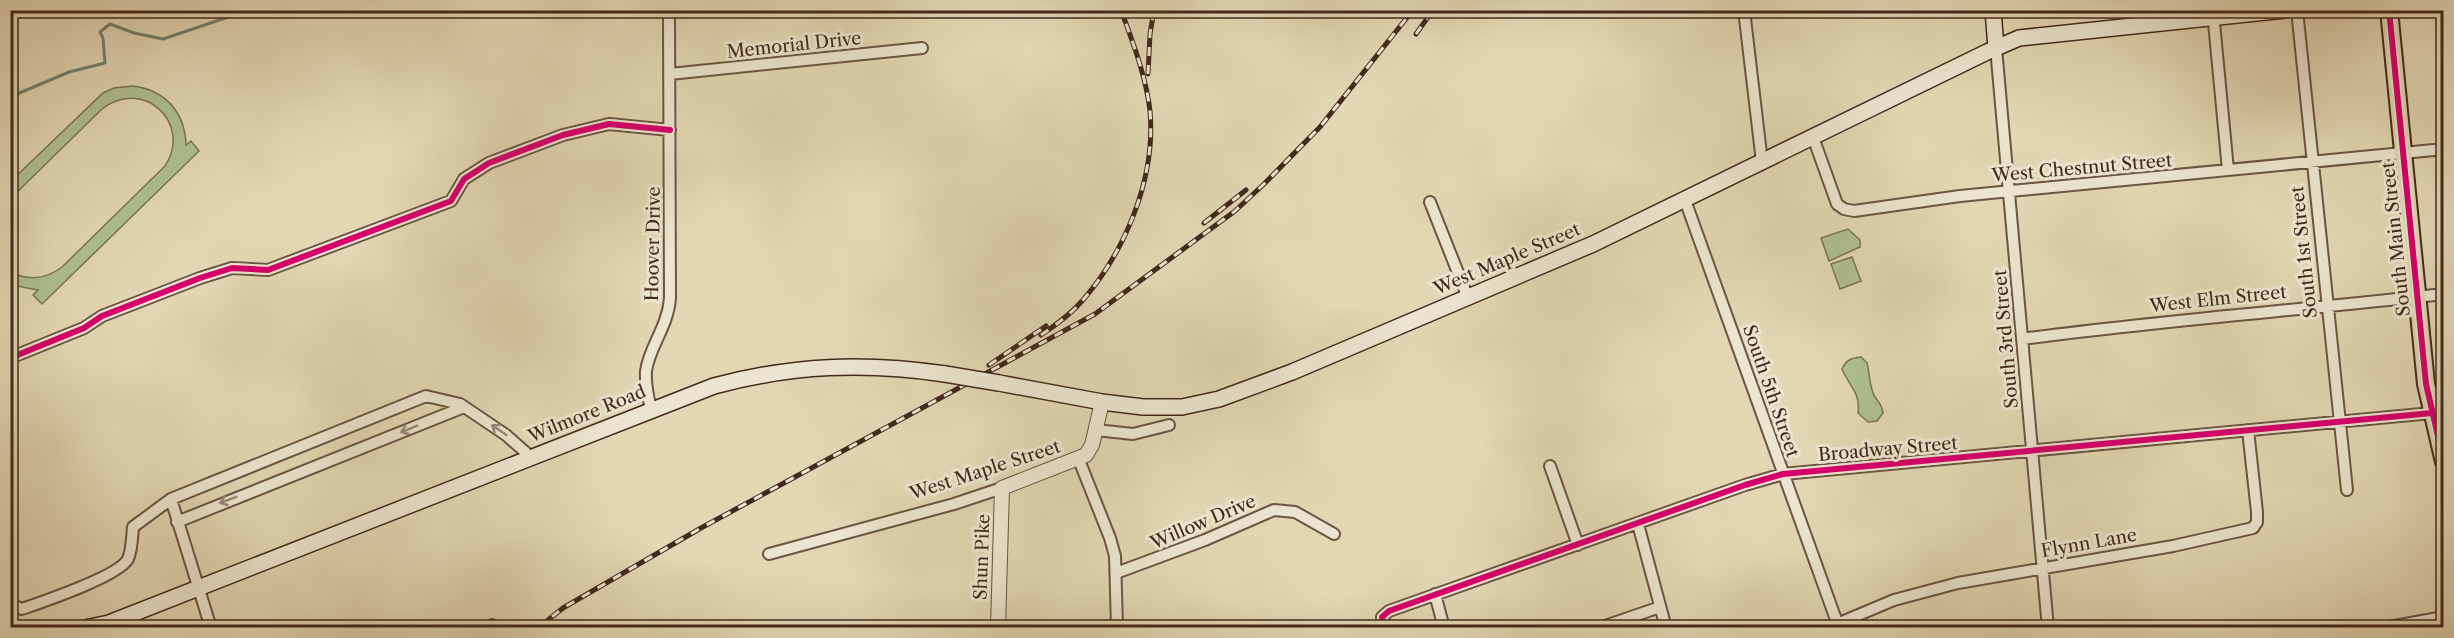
<svg xmlns="http://www.w3.org/2000/svg" width="2454" height="638" font-family="'Libre Caslon Text',serif">
<style>
.green{fill:#aebf91;stroke:#787456;stroke-width:1.5}
.lines{fill:none;stroke-linecap:round;stroke-linejoin:round}
.stream{stroke:#758070;stroke-width:3}
.minor-casing{stroke:#6b5441;stroke-width:14}
.tertiary-casing{stroke:#6b5441;stroke-width:16}
.secondary-casing{stroke:#43291b;stroke-width:18}
.primary-casing{stroke:#43291b;stroke-width:20}
.minor{stroke:#ece4ce;stroke-width:10}
.tertiary{stroke:#ece4ce;stroke-width:14}
.secondary{stroke:#ece4ce;stroke-width:15}
.primary{stroke:#e2d6b4;stroke-width:16}
.rail-casing{stroke:#43291b;stroke-width:5}
.rail{stroke:#ece4ce;stroke-width:3;stroke-dasharray:9;stroke-linecap:butt}
.secondary-bridge-casing{stroke:#43291b;stroke-width:18;stroke-linecap:butt}
.secondary-bridge{stroke:#ece4ce;stroke-width:15}
.cycleway-casing{stroke:#ece4ce;stroke-width:10}
.cycleway{stroke:#d6006c;stroke-width:6}
.oneway{stroke:#988674}
.labels{text-anchor:middle;dominant-baseline:central;stroke-width:6;stroke-linejoin:round;paint-order:stroke}
.street-label{font-size:18px;fill:#43291b;stroke:#ece4ce}
</style>
<rect width="100%" height="100%" fill="#e2d6b4"/>
<filter id="stains"><feTurbulence type="fractalNoise" baseFrequency=".00333" numOctaves="4"/><feColorMatrix values="0 0 0 0 .2 0 0 0 0 .09 0 0 0 0 .02 0 0 0 .5 -.17"/></filter>
<radialGradient id="worn" r=".72"><stop offset=".6" stop-color="#630" stop-opacity="0"/><stop offset="1" stop-color="#630" stop-opacity=".3"/></radialGradient>
<path class="green" d="M133 86C165 90 185 112 186 145L191 141 199 151 42 304 33 295 38 290 11 285V272C28 281 46 279 62 267L165 166C193 123 143 77 102 109L11 198V181L103 93 114 88Z
M1848 229 1860 240V247L1829 261 1821 238Z
M1852 257 1861 281 1840 289 1831 264Z
M1861 357 1867 363C1870 374 1869 387 1875 397 1879 403 1882 404 1883 413L1877 421 1868 422 1858 413C1861 393 1849 386 1842 369 1846 360 1851 358 1861 357Z"/>
<g class="lines">
<path class="stream" d="M10 97 69 72 105 63 103 38 100 32 110 24 134 33 163 39 249 10"/>
<g class="minor-casing">
<path id="minor" d="M1744 10 1762 162
M2297 10 2347 490
M2213 12 2228 170
M1996 48 2048 628
M670 74 922 48
M1813 137 1837 204 1844 209 1854 211 1960 196 2444 149
M1685 200 1839 628
M1430 202 1468 298
M2022 339C2162 320 2303 310 2444 294
M10 358 84 328 102 316 200 278 232 268 268 270 451 201 464 179 489 163 563 135 609 124 670 130
M651 409C648 397 645 384 646 371 649 347 668 327 670 298L669 10
M1096 430 1133 434 1169 425
M1079 460 1110 538 1115 556 1117 628
M1550 466 1578 545
M171 499 426 396 460 404 506 435 532 458
M177 522 464 407
M1638 524 1666 628
M769 554 954 504 1002 488
M1116 573 1205 540 1274 510 1295 512 1334 534
M1435 594 1444 628
M10 604 22 609C42 602 119 576 128 559 132 550 132 537 133 527L171 499 211 628
M1837 624 1894 600 1958 583 2173 546 2253 528 2257 522V512L2248 430
M487 628 492 625
M1384 628 1382 617 1389 611 1745 485 1783 474 2432 413
M1599 628 1660 607
M2383 628 2444 617"/>
</g>
<g class="tertiary-casing">
<path id="tertiary" d="M998 628 1002 488 1086 455 1092 445 1102 402"/>
</g>
<g class="secondary-casing">
<path id="secondary" d="M1993 10 1996 48
M999 383 1102 402 1143 407H1182L1219 399 1292 372 1593 244 1987 52 2019 38 2285 10
M85 628 109 623 714 386C793 365 864 362 945 374"/>
</g>
<g class="primary-casing">
<path id="primary" d="M2389 10 2426 384 2444 462"/>
</g>
<use href="#minor" class="minor"/>
<use href="#tertiary" class="tertiary"/>
<use href="#secondary" class="secondary"/>
<use href="#primary" class="primary"/>
<g class="rail-casing">
<path id="rail" d="M1416 34 1433 10
M1148 74 1150 34 1154 10
M1204 223 1246 190
M1041 335C1056 325 1071 314 1083 300 1126 250 1156 177 1150 111 1146 76 1133 43 1121 10
M989 365 1046 326
M538 628 563 608 701 528 1095 314 1235 211 1264 184 1320 127 1413 10"/>
</g>
<use href="#rail" class="rail"/>
<g class="secondary-bridge-casing">
<path id="secondary-bridge" d="M945 374 999 383"/>
</g>
<use href="#secondary-bridge" class="secondary-bridge"/>
<g class="cycleway-casing">
<path id="cycleway" d="M2389 10 2426 384 2444 462
M10 358 84 328 102 316 200 278 232 268 268 270 451 201 464 179 489 163 563 135 609 124 670 130
M1384 628 1382 617 1389 611 1745 485 1783 474 2432 413"/>
</g>
<use href="#cycleway" class="cycleway"/>
</g>
<defs><path id="oneway-shaft" d="M-6 0H5M1.5-3L5.5 0L1.5 3" fill="none" stroke-width="1.6" stroke-linecap="round" stroke-linejoin="round" transform="scale(1.5)"/></defs>
<g class="oneway">
<use href="#oneway-shaft" transform="translate(409 429) rotate(158)"/>
<use href="#oneway-shaft" transform="translate(499 430) rotate(-146)"/>
<use href="#oneway-shaft" transform="translate(228 500) rotate(159)"/>
</g>
<g class="labels">
<g class="street-label">
<text transform="translate(794 45) rotate(-6)">Memorial Drive</text>
<text transform="translate(2082 168) rotate(-5)">West Chestnut Street</text>
<text transform="translate(2396 239) rotate(-96)">South Main Street</text>
<text transform="translate(653 244) rotate(-89)">Hoover Drive</text>
<text transform="translate(2304 252) rotate(-96)">South 1st Street</text>
<text transform="translate(1507 259) rotate(-23)">West Maple Street</text>
<text transform="translate(2218 299) rotate(-6)">West Elm Street</text>
<text transform="translate(2006 339) rotate(-95)">South 3rd Street</text>
<text transform="translate(1771 391) rotate(71)">South 5th Street</text>
<text transform="translate(587 414) rotate(-22)">Wilmore Road</text>
<text transform="translate(1888 449) rotate(-5)">Broadway Street</text>
<text transform="translate(985 470) rotate(-18)">West Maple Street</text>
<text transform="translate(1203 522) rotate(-23)">Willow Drive</text>
<text transform="translate(2089 543) rotate(-10)">Flynn Lane</text>
<text transform="translate(982 557) rotate(-88)">Shun Pike</text>
</g>
</g>
<rect width="2454" height="638" fill="none" stroke="#e2d6b4" stroke-width="36"/>
<rect x="12" y="12" width="2430" height="614" fill="none" stroke="#43291b" stroke-width="3"/>
<rect x="18" y="18" width="2418" height="602" fill="none" stroke="#43291b" stroke-width="1.5"/>
<rect width="100%" height="100%" filter="url(#stains)"/>
<rect width="100%" height="100%" fill="url(#worn)"/>
</svg>
